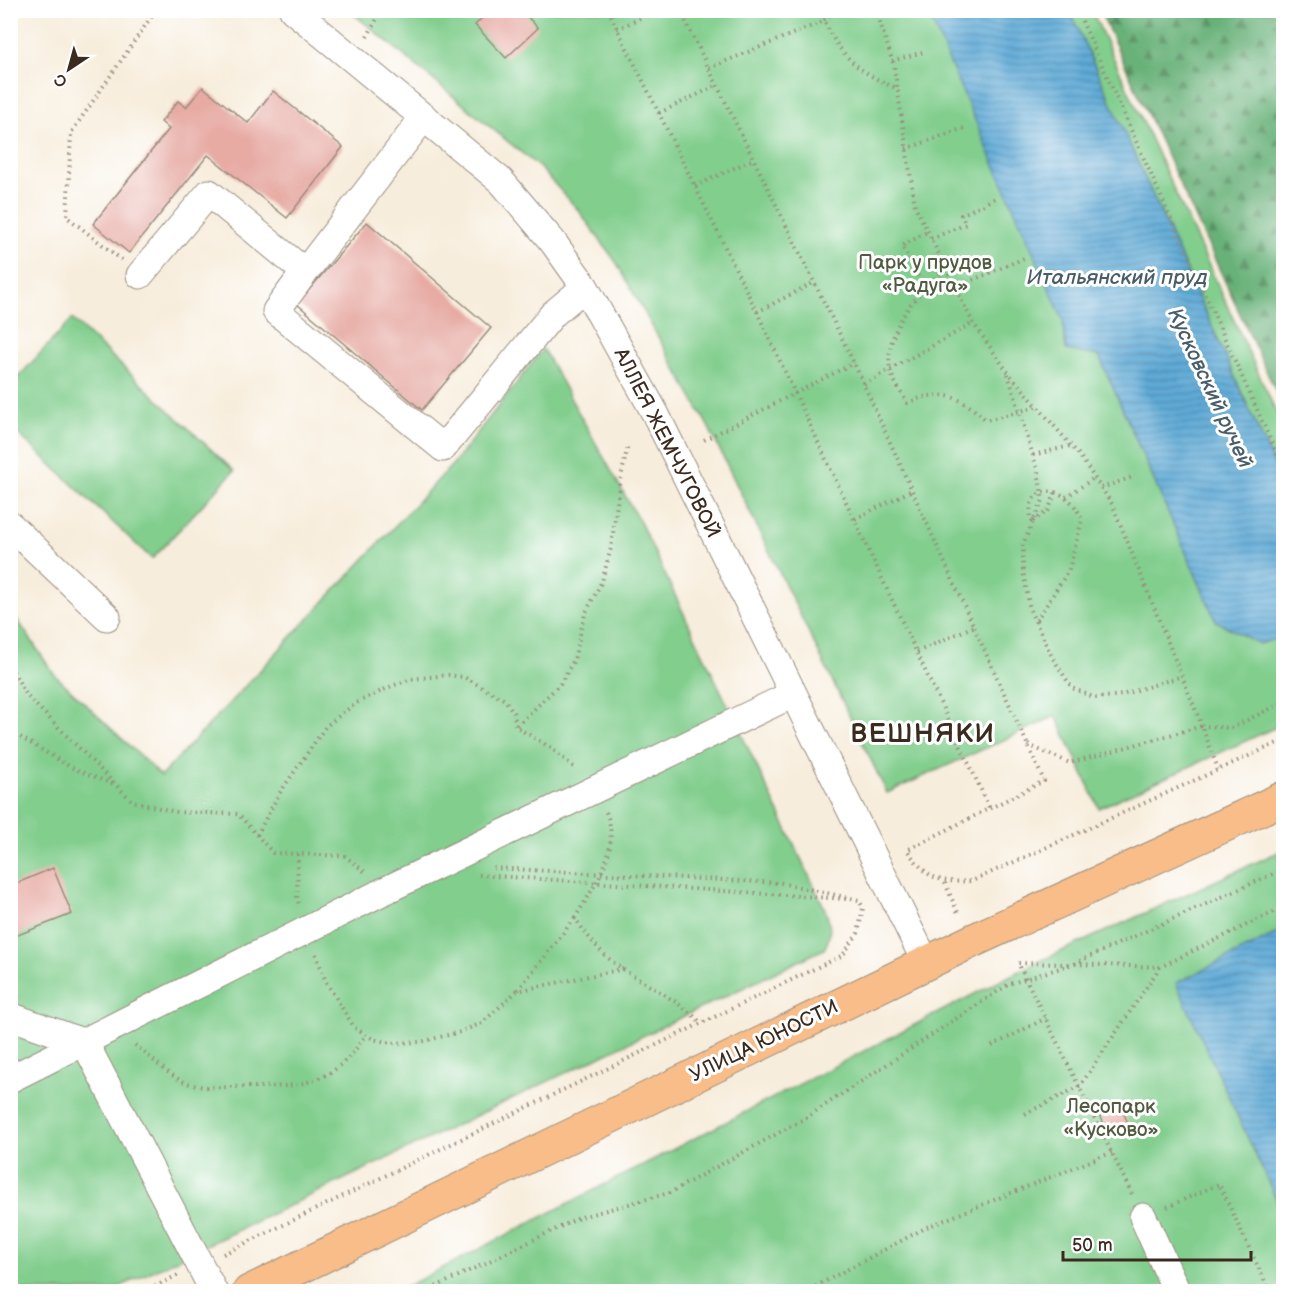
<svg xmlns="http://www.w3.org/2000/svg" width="1294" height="1302" font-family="'Balsamiq Sans',sans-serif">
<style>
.forest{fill:url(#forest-firs);stroke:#526e4b;stroke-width:1.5}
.park{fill:#81ce8d;stroke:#5e7c56;stroke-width:1.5}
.water{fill:url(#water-rules);stroke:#4c6a7a;stroke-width:1.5}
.building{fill:#e7aba4}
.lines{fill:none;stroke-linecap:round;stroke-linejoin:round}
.minor-casing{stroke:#998c7d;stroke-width:29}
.major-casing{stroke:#998c7d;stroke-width:35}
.path{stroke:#998c7d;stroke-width:4;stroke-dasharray:1.5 4.5;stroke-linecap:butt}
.minor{stroke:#fff;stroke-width:27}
.major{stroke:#f8bd88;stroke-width:33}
.labels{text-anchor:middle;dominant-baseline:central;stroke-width:6;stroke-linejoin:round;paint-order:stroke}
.park-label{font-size:20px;fill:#505b3f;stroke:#fff}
.street-label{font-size:20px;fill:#3b2a1e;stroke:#fff}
.water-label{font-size:21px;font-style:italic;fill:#495d68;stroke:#fff}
.district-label{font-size:26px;font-weight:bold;letter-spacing:1.5px;fill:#3b2a1e;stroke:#fff}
</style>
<defs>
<pattern id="forest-firs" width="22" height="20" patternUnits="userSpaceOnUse" patternTransform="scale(1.5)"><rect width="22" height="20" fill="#68b178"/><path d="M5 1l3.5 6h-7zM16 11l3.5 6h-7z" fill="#579062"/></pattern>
<pattern id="water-rules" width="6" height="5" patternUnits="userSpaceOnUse" patternTransform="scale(1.5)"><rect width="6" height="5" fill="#5eaad7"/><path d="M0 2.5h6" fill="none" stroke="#4f8bae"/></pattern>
</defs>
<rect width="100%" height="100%" fill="#fff"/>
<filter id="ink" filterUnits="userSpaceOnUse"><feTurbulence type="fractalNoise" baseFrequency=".0167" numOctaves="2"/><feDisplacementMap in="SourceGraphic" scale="12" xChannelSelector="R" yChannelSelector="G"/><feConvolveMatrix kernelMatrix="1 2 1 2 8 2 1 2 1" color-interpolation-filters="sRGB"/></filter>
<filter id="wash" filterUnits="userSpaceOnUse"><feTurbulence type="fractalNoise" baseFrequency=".008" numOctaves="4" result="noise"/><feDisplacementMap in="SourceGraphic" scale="24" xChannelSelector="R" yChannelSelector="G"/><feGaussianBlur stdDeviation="1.35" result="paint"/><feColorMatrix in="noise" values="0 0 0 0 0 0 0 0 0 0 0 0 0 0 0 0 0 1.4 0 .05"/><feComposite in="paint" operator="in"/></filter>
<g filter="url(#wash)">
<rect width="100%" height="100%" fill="#f7eddc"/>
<path class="forest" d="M1100 11H1283V407Z"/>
<path class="park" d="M350 11H1092L1283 427V724L1099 808 1056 716 887 793 708 426 616 262 579 211 540 168Z
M72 319 234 471 152 559 11 427V385Z
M543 349 641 524 824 907C830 922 833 934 824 949L111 1291H11L10 609 54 674 161 776 453 464Z
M1283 850V1291L396 1292 1025 968Z"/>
<path class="water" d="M927 11H1070L1283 484V637L1259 644 1216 621 1099 356 1066 350 1063 320Z
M1283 930V1214L1176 983Z"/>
<g id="blocks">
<path class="building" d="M490 10H521L538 28 506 58 475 25Z
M203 87 248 123 273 91 343 147 287 218 208 155 129 253 93 224 169 129 161 122 178 101 186 107Z
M367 222 491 328 422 410 297 304Z
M53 868 72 914 10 938V886Z
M1120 1106 1131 1129 1110 1138 1100 1115Z"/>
</g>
</g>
<g filter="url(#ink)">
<use href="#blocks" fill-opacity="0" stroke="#998c7d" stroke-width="1.5"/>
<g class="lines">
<g class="minor-casing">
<path id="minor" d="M293 10 501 181 553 242 585 287 655 413 926 963
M305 272 276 311 443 448 553 314 585 287
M140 275 209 193 305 272 424 117
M10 525 107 617
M10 1016 85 1043 214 1292
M10 1079 386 890 793 694
M1143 1217 1177 1292"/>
</g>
<g class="major-casing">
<path id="major" d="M249 1292 972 941 1284 798"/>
</g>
<path class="path" d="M478 10 484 16
M608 10 757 312 990 809
M680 10 854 363 1044 781 907 850C928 879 937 883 972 881L1284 740
M876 10 894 66 915 206 973 323 1007 371 1080 456 1112 504 1202 726 1231 728 1284 702
M1077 10 1284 470
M824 20 836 10
M617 29 656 10
M367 37 382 10
M892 61 923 52
M709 68 824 21C841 57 860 73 896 88
M659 113 718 85
M906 149 964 128
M695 186 754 159
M931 239 966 224 961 215 996 198
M122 260 67 217 71 133 156 10
M945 270C918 291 884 330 890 369 892 380 902 393 907 403 942 388 959 395 986 420L1036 407
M924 287 902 246 927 232
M956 287 1027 257
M757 312 815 282
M1008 374 1038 472 1043 500 1023 544V571L1030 610 1052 657 1072 688 1095 698 1122 695 1182 676
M864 384 973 323
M704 440 854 363
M1033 455 1070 446
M1101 488 1133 477
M1066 497 1094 478
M855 519 912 490
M1033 521 1048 511 1056 491
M1032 522C1021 482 1068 481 1082 520L1069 570 1036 621
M917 652 974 626
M10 666 27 696 132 801 175 812 238 814 273 853 345 856 365 872
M517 726 560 684 574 660 585 614 602 581 611 548 620 482 628 445
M10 731 74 769 113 784
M1028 745 1070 763 1202 726 1218 769
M606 812C622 850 594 886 575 918 585 933 595 946 608 958 638 983 674 995 701 1023
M257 835 279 794 326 726 356 703 392 686 412 679 448 675 464 677 505 700 514 713 516 727 551 748 576 769
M298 854 297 898 299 905
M493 868 781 883 859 900
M479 875 846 899
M945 883 959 915
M316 954 326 982 354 1027 373 1039 391 1043 420 1042 460 1032 482 1023 517 991 623 969
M1068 964 1018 963 1133 1196
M1075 964 1160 967 1284 907
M518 990 575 918
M135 1045C151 1057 168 1076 187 1083 203 1089 222 1087 238 1087 296 1087 331 1089 366 1035
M992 1046 1046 1018
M1025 1114 1080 1086 1160 967
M1167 1207 1219 1184 1270 1292
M223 1254 843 955 858 933 863 908 859 900
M144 1292 178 1275
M425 1292 581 1217 669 1193 804 1119 1009 984 1073 964 1284 869
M805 1292 927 1227 1113 1152"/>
<use href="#minor" class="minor"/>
<use href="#major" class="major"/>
</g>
</g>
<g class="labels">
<g class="park-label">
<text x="925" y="263">Парк у прудов<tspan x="925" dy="23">«Радуга»</tspan></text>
<text x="1111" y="1107">Лесопарк<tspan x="1111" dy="23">«Кусково»</tspan></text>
</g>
<g class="street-label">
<text transform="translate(667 443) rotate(63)">АЛЛЕЯ ЖЕМЧУГОВОЙ</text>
<text transform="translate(764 1041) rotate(-26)">УЛИЦА ЮНОСТИ</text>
</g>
<g class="water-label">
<text x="1117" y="277">Итальянский пруд</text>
<text transform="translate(1210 388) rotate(65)">Кусковский ручей</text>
</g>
<g class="district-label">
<text x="923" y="734">ВЕШНЯКИ</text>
</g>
</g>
<rect width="1294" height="1302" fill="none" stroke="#fff" stroke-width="36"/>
<g transform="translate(69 69) rotate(216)" stroke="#ffffff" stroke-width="4.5" paint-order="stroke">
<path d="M0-4.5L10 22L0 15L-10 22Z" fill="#3b2a1e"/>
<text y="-9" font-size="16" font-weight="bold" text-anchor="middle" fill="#3b2a1e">С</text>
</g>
<path d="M1063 1251v9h188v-9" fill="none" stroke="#3b2a1e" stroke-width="3"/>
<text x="1072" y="1251" font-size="18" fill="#3b2a1e" stroke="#ffffff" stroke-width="4.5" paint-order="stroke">50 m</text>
</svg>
